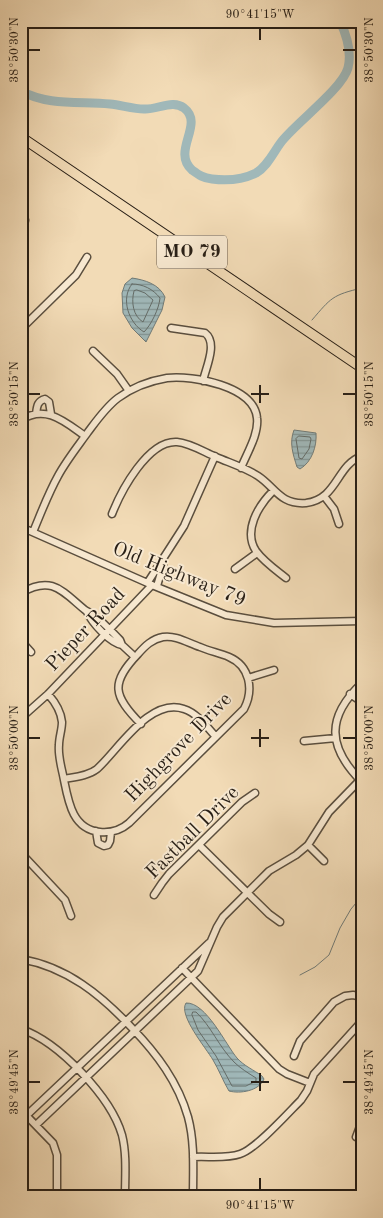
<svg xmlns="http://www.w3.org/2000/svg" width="383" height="1218" font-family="'Old Standard TT',serif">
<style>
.water{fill:url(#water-rules);stroke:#707b78}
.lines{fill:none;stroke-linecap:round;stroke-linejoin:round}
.shore{stroke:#646c68;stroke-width:1}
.stream{stroke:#707b78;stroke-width:1}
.river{stroke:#a0b8b9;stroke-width:9}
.minor-casing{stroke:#5a4e3e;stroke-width:9}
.major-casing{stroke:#281f16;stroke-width:11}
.minor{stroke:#f7e8d0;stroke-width:6}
.major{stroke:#f2dbb6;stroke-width:9}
.ticks{fill:none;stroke:#281f16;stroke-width:2}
.labels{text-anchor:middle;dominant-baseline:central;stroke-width:4;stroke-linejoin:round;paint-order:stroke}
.shield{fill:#f7e8d0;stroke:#665b4e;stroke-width:1}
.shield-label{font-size:19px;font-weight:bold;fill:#281f16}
.street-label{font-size:20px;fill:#281f16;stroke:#f7e8d0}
.neatline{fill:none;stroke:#281f16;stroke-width:2}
.ticks-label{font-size:12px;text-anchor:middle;fill:#281f16}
</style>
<defs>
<pattern id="water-rules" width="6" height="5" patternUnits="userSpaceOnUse" patternTransform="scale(1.25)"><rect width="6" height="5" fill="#a0b8b9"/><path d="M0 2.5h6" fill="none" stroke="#829595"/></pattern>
</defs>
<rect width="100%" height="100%" fill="#f2dbb6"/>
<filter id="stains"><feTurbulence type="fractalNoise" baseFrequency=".004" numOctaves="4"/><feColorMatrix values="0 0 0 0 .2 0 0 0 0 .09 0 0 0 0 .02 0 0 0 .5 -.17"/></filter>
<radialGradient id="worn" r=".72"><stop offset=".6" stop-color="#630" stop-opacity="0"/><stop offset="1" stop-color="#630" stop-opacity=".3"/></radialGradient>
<path class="water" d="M132 278C145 280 159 284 165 297L162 310 146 342 132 328 123 313 122 293 125 284Z
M294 430 316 433C317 446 312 462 300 469L297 467C293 454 289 443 294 430Z
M186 1003C206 1002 226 1045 237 1058 244 1066 254 1070 262 1076L264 1079C259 1091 240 1094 229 1091 223 1081 219 1070 213 1060 206 1048 178 1015 186 1003Z"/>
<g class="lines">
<path class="shore" d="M132 284C143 284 153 289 160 298 159 309 151 325 144 332 129 323 120 299 132 284Z
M137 290 145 293 153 300 143 322C133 316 131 302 134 291Z
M299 436 310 437 311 439 309 449 302 459 299 458 296 439Z
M193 1012H196C211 1026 219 1047 234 1062 240 1068 248 1073 256 1078V1081L246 1086H232L216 1056 198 1030 192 1015Z"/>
<path class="stream" d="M312 320C331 298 332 295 362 288
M300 975 315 967 329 955 340 928 351 909 362 896"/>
<path class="river" d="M21 91C48 106 81 101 110 104 121 105 133 109 144 109 157 110 173 99 184 108 205 124 171 151 192 170 199 175 203 178 212 179 228 181 242 180 256 173 268 166 274 151 282 141 297 122 342 89 348 68 352 52 347 36 340 21"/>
<g class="minor-casing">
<path id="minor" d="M21 214 25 220 24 225 21 229
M171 328 205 333C218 343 206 367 203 381
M21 329 76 275 87 257
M93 351 117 374 129 391
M36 414C37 407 37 401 45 399L49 402 51 414
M21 420C46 404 65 422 85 436
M273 491C258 506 243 531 256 551 264 562 276 570 286 578
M324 496 334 509 339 524
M112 514C121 491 148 440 177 442 190 443 204 452 216 457 230 463 246 468 258 476 275 487 280 505 306 503 338 499 336 465 362 456
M21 527 152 585 226 615 274 623 362 621
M33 532C41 513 48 494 58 476 66 461 78 446 88 432 97 420 106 407 118 398 133 387 149 381 167 378 193 375 254 386 257 418 259 434 247 453 241 468
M235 569 257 553
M148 582 184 526 215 456
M157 586 163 566V560
M21 593C52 575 62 591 85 610 88 612 92 613 95 616 104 623 112 632 120 640L122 645 135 657
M87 612C92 623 110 643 122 645
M21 641 31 652
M248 678 274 670
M362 683C326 717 327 747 362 782
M48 694C55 702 61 711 62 722 62 730 59 737 59 745 58 755 61 766 63 775 68 799 71 829 100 832 111 833 121 830 129 823L244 709C254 690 250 666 229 657 220 653 209 651 200 647 188 643 176 635 163 637 152 639 145 646 138 654 110 683 113 696 141 724
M350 694 362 702
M21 718 48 694 152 585
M304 741 336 738
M64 779C75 777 88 776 97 769 119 749 150 697 184 709 197 713 207 727 216 737
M96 831 98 843 104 846 108 845 110 841 111 832
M199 845 269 914 280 922
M308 845 324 861
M21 853 65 900 71 916
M154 895 162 883 169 874 242 802 255 793
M21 959C67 967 101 995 132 1028 157 1054 178 1082 188 1117 195 1143 193 1170 193 1197
M182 968 279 1069 287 1074 310 1083
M21 1029C59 1042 111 1097 122 1135 127 1155 125 1176 125 1197
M294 1056 300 1041 334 1002 345 996 353 995 362 997
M21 1110 53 1143 57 1155V1197
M27 1115 209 943
M36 1125 198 971 217 927 223 917 269 871 296 855 308 845 329 812 360 780
M356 1137 362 1121
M193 1157C208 1156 226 1159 240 1154 256 1149 288 1113 301 1100L307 1091 314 1074 362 1021"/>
</g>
<g class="major-casing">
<path id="major" d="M21 137 362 368"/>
</g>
<use href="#minor" class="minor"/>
<use href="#major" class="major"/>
</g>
<path class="ticks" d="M260 28V40M28 50H40M343 50H356M260 385V403M28 394H40M251 394H269M343 394H356M260 729V747M28 738H40M251 738H269M343 738H356M260 1073V1091M28 1082H40M251 1082H269M343 1082H356M260 1178V1190"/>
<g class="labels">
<rect class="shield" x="157" y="235.5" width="70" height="33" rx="4"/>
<g class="shield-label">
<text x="192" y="252">MO 79</text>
</g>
<g class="street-label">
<text transform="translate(179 575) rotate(22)">Old Highway 79</text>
<text transform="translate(86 630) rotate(-47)">Pieper Road</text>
<text transform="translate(179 748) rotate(-46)">Highgrove Drive</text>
<text transform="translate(193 833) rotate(-45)">Fastball Drive</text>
</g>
</g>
<rect width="383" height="1218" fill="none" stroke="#f2dbb6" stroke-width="55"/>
<rect x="28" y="28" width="328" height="1162" class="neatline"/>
<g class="ticks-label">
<text x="260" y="18">90°41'15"W</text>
<text transform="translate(14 50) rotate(-90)" y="4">38°50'30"N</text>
<text transform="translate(369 50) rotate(-90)" y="4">38°50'30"N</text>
<text transform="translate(14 394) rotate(-90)" y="4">38°50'15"N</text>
<text transform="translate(369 394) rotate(-90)" y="4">38°50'15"N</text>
<text transform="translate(14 738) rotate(-90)" y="4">38°50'00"N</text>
<text transform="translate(369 738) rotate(-90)" y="4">38°50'00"N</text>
<text transform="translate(14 1082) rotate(-90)" y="4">38°49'45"N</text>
<text transform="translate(369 1082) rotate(-90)" y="4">38°49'45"N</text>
<text x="260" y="1209">90°41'15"W</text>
</g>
<rect width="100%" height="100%" filter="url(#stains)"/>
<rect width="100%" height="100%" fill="url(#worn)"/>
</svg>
